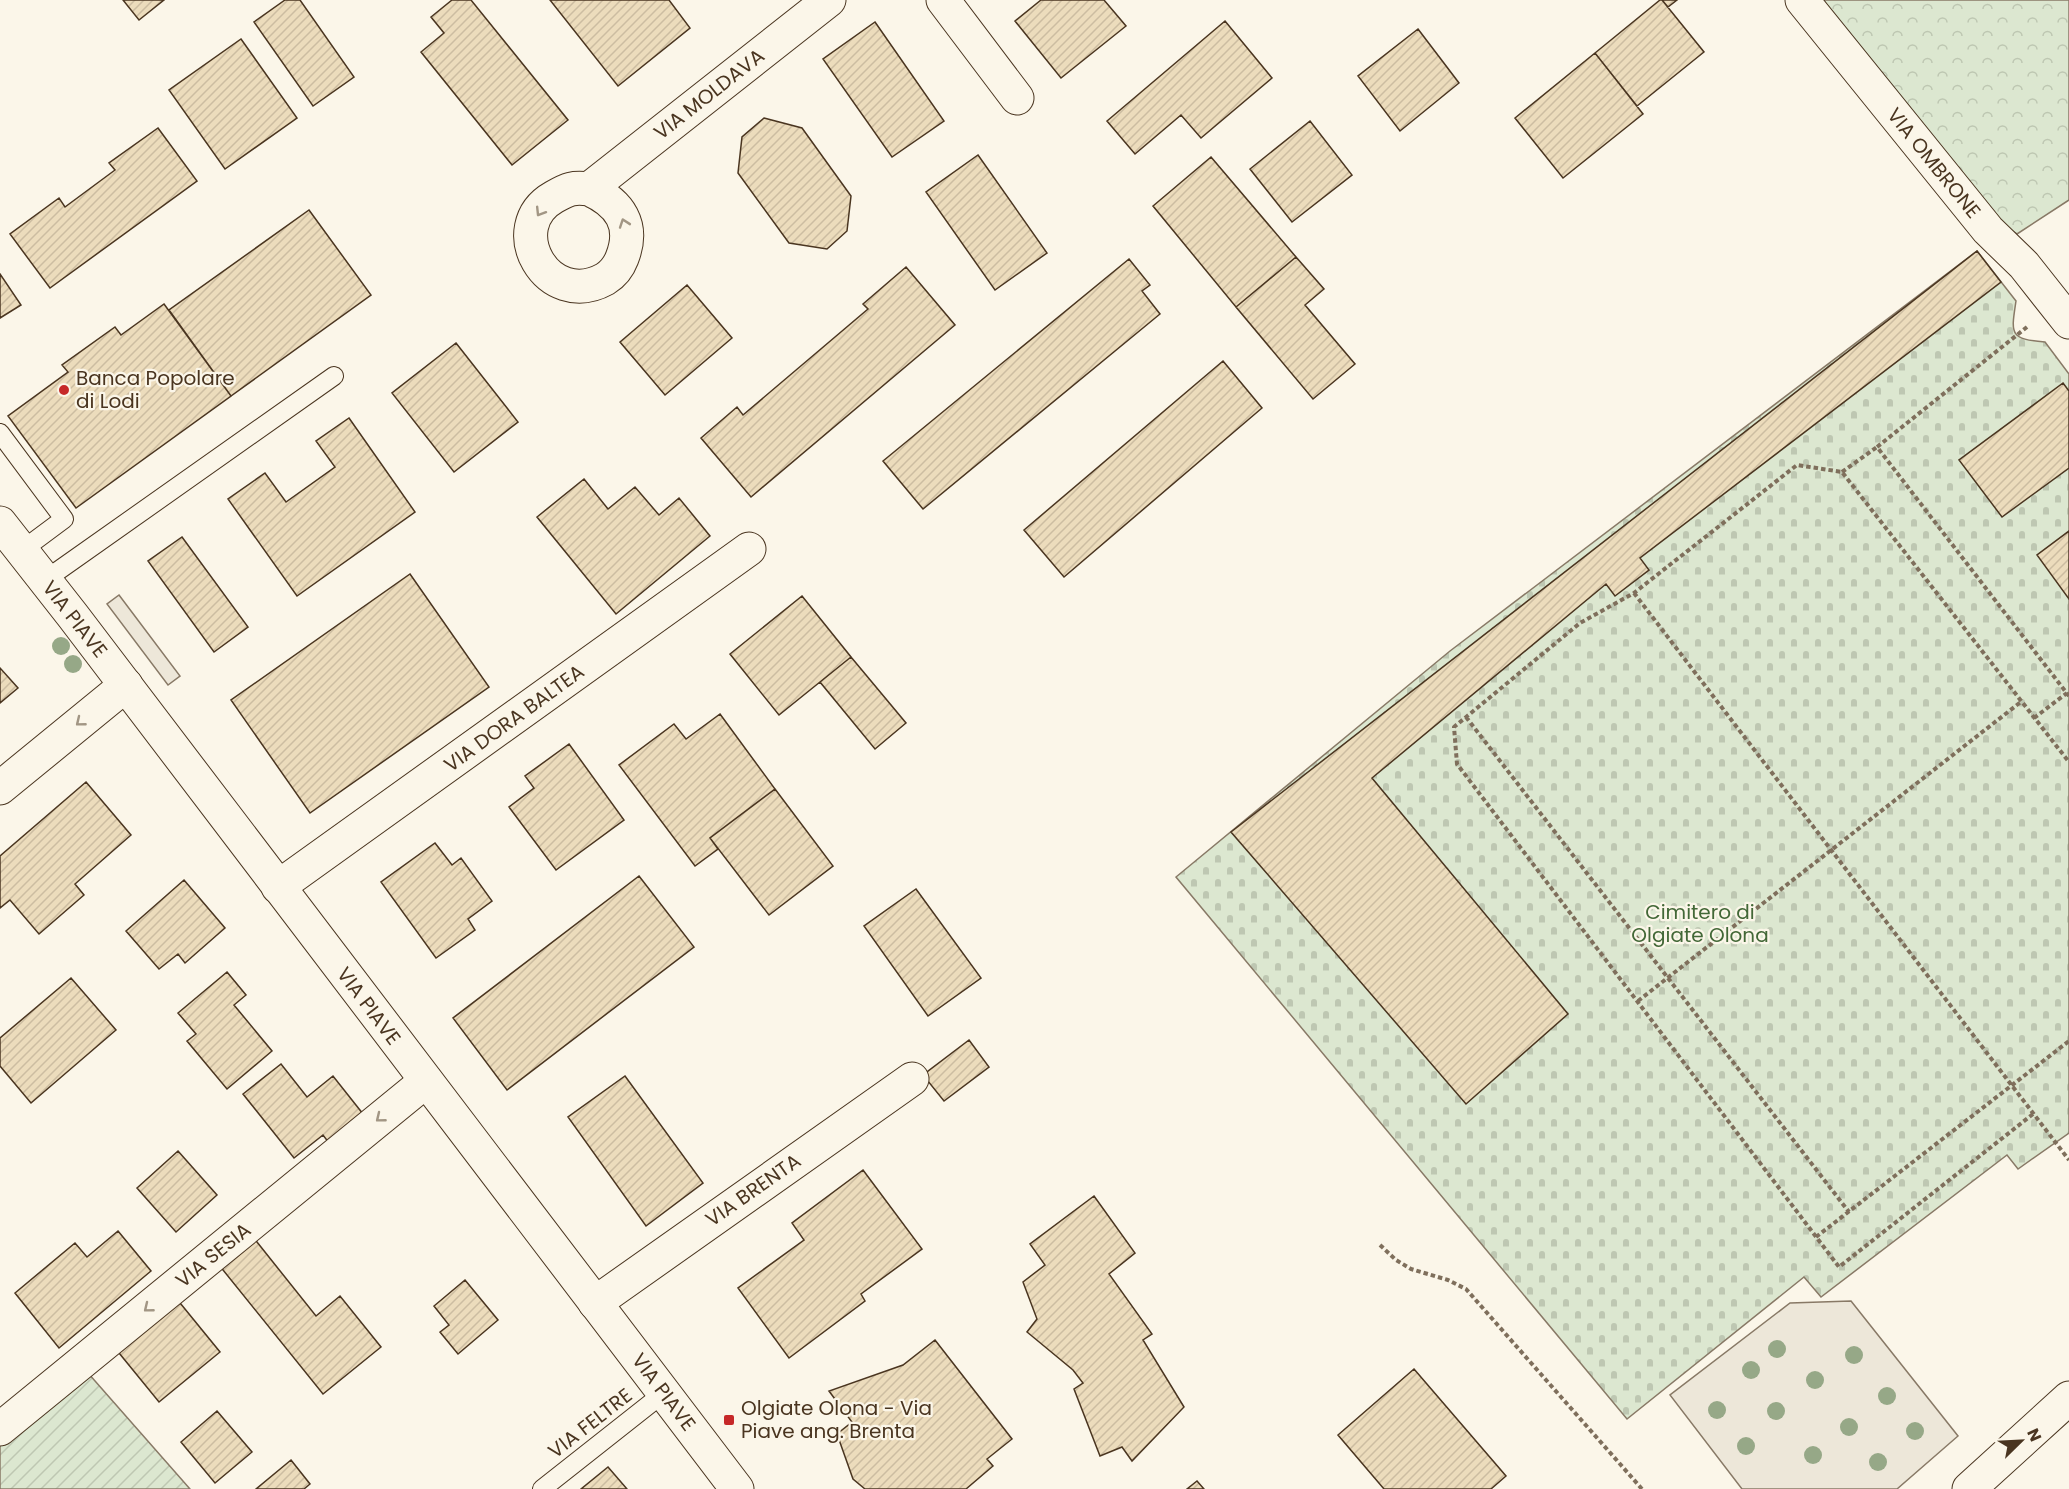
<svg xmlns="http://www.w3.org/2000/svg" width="2069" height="1489" font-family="Poppins,sans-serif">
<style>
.forest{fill:url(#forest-crowns);stroke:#887966;stroke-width:1.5}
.cemetery{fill:url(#cemetery-stones);stroke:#887966;stroke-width:1.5}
.garden{fill:url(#garden-furrows);stroke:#887966;stroke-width:1.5}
.parking{fill:#ede7d9;stroke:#887966;stroke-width:1.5}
.building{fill:url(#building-hatch);stroke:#4a3520;stroke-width:1.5}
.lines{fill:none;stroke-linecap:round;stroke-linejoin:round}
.service-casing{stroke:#4a3520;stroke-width:20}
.minor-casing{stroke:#4a3520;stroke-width:35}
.tertiary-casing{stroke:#4a3520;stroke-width:35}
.path{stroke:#7f6f5c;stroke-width:4;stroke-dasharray:4.5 3;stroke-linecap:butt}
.service{stroke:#fbf6e9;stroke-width:18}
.minor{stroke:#fbf6e9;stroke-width:33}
.tertiary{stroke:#fbf6e9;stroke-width:33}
.tree{fill:#96a887}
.oneway{stroke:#a29684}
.poi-dot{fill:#c62828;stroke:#fbf6e9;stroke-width:2}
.labels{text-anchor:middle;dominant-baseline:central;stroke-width:4.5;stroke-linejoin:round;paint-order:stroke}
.street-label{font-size:20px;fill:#4a3520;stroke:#fbf6e9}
.poi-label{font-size:20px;fill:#4a3520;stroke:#fbf6e9;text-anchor:start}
.park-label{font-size:20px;fill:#436837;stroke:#fbf6e9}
</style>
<defs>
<pattern id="forest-crowns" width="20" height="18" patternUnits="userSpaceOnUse" patternTransform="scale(1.5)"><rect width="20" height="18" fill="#dce7d0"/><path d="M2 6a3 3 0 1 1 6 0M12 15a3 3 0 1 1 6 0" fill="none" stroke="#bec7b2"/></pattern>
<pattern id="cemetery-stones" width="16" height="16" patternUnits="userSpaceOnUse" patternTransform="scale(1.5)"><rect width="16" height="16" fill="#dce7d0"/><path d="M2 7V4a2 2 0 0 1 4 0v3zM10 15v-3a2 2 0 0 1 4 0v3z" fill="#bec7b2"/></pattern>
<pattern id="garden-furrows" width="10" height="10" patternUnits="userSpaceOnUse" patternTransform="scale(1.5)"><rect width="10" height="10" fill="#dce7d0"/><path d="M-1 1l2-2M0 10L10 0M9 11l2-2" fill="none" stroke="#bec7b2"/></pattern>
<pattern id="building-hatch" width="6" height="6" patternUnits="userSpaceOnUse" patternTransform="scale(1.5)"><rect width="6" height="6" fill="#ecdcbc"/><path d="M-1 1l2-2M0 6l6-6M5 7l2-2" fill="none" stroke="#ccbda1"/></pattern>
</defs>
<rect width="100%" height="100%" fill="#fbf6e9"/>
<path class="forest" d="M1819 0H2069V200L2017 234 1994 220Z"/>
<path class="cemetery" d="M1977 251 2016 301C2011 334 2009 339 2045 342L2069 374V1133L2018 1169 2007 1155 1821 1297 1804 1277 1627 1419 1176 877 1450 651Z"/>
<path class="garden" d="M88 1373 190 1489H0V1446Z"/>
<path class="parking" d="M119 595 180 676 168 685 107 604Z
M1851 1301 1958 1436 1897 1489H1742L1670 1395 1790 1303Z"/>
<path class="building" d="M123 0H164L139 20Z
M285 0H300L354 77 313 106 254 22Z
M452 0H471L568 120 512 165 421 52 444 33 431 17Z
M550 0H669L690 28 618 86Z
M1041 0H1104L1126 26 1061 78 1015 21Z
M1660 0H1662L1704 52 1637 106 1595 53Z
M1662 0H1677L1668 7Z
M1225 21 1272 78 1201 138 1181 115 1135 154 1107 121Z
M875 22 944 121 892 157 823 59Z
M1418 29 1459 83 1400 131 1358 76Z
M241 39 297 118 225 169 169 90Z
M1595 53 1643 114 1563 178 1515 118Z
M764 118 802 128 851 196 847 231 827 249 789 243 738 173 742 137Z
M1310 121 1352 175 1292 222 1250 169Z
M158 128 197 181 50 288 10 234 59 198 65 207 115 170 109 163Z
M978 155 1047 253 995 290 926 192Z
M1211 157 1296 257 1236 307 1153 206Z
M309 210 371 295 231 396 169 310Z
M1977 251 2001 282 1640 558 1649 570 1615 596 1606 584 1372 778 1568 1014 1466 1104 1231 832Z
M1296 257 1324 289 1305 305 1355 364 1313 399 1236 307Z
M1129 259 1150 285 1142 291 1160 314 923 509 883 461Z
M906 267 955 325 751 497 701 438 737 407 743 415 868 309 863 304Z
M0 274 21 305 0 318Z
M687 285 732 338 665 395 620 342Z
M164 304 231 396 76 508 8 416 68 372 62 365 115 327 121 335Z
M456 343 518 422 454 472 392 393Z
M1223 361 1262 408 1064 577 1024 530Z
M2063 383 2069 391V468L2002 517 1959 460Z
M349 418 415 512 297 596 228 499 265 473 286 502 335 467 316 441Z
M584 479 608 509 635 487 659 515 679 498 710 536 616 614 537 517Z
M2069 531V599L2037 555Z
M182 537 248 627 214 652 148 561Z
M410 574 489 687 310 813 231 700Z
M802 596 851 657 779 715 730 654Z
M851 657 906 723 875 749 820 682Z
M0 668 18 688 0 703Z
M720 714 775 789 710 838 718 849 695 866 619 765 674 724 686 739Z
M569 744 624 820 556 870 509 807 534 788 525 776Z
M86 782 131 835 75 884 84 895 39 934 10 900 0 908V856Z
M775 789 833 866 769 915 710 838Z
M435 843 452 865 461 858 492 901 468 919 475 930 436 958 381 882Z
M639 876 694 947 507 1090 453 1018Z
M184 880 225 928 185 963 178 954 159 969 126 931Z
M916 889 981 978 928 1016 864 926Z
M227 972 246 995 234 1005 272 1051 227 1089 187 1041 196 1034 178 1013Z
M71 978 116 1030 31 1103 0 1066V1038Z
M969 1040 989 1067 944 1101 923 1075Z
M281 1064 307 1097 333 1076 367 1119 332 1147 323 1135 294 1158 243 1094Z
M625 1076 703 1183 646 1226 568 1117Z
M178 1151 217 1195 176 1232 137 1188Z
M863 1170 922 1249 861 1294 865 1301 789 1358 738 1288 804 1240 792 1223Z
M1094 1196 1135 1253 1109 1274 1152 1334 1143 1340 1184 1407 1132 1461 1122 1447 1100 1456 1074 1389 1083 1383 1073 1370 1027 1332 1037 1319 1023 1282 1045 1265 1030 1244Z
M118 1231 151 1271 59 1348 15 1293 75 1243 87 1257Z
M253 1237 316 1316 340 1296 381 1347 323 1394 219 1265Z
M465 1280 498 1320 458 1354 440 1332 449 1325 434 1306Z
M176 1298 220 1352 159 1402 115 1348Z
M935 1340 1012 1439 987 1459 993 1466 966 1489H865L853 1479 837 1434 852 1422 829 1391 903 1365Z
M1414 1369 1506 1476 1491 1489H1384L1338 1435Z
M217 1411 252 1452 215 1483 181 1442Z
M291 1460 310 1484 304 1489H256Z
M608 1467 627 1489H581Z
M1197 1481 1204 1489H1187Z"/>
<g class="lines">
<g class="service-casing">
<path id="service" d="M0 433 64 519 21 551
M45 580 334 376
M542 1489 665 1392"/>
</g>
<g class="minor-casing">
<path id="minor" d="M943 0 1017 98
M1802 0 1988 230 2024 265 2069 322
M589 189C620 203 635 225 622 258 619 266 613 274 605 279 547 311 501 227 554 197 568 189 573 187 589 189L829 0
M0 788 126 685
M278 887 749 549
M595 1303 912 1079
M0 1429 426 1081
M1969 1489 2069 1398"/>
</g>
<g class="tertiary-casing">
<path id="tertiary" d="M0 523 73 616 737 1489"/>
</g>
<path class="path" d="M2027 327 1877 447 2069 696
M1842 472 1877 447
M1634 593 2069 1160
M1466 717 1849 1212
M2034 718 2067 693
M1638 1001 2022 701
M2033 1114 1839 1267 1457 764 1454 727 1580 623 1634 593 1797 465 1842 472 2069 762
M1816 1237 2069 1041
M1380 1245 1396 1260 1411 1269 1448 1280 1466 1289 1642 1489"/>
<use href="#service" class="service"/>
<use href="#minor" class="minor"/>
<use href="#tertiary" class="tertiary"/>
</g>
<g class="tree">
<circle cx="61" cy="646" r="9"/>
<circle cx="73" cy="664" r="9"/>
<circle cx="1777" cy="1349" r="9"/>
<circle cx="1854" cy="1355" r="9"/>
<circle cx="1751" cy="1370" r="9"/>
<circle cx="1815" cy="1380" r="9"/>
<circle cx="1887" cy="1396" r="9"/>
<circle cx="1717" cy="1410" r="9"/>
<circle cx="1776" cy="1411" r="9"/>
<circle cx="1849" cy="1427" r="9"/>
<circle cx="1915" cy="1431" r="9"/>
<circle cx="1746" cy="1446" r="9"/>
<circle cx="1813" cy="1455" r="9"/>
<circle cx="1878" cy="1462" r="9"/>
</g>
<defs><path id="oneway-chevron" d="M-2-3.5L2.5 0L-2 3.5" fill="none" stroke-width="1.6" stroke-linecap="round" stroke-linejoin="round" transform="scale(1.5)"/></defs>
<g class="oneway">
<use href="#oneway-chevron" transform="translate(540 212) rotate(122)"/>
<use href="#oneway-chevron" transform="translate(624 223) rotate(-109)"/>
<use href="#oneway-chevron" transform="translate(80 722) rotate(141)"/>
<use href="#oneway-chevron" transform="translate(380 1118) rotate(141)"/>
<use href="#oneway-chevron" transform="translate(148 1308) rotate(141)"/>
</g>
<g class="poi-dot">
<circle cx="64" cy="390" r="6"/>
<rect x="723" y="1414" width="12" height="12" rx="3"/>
</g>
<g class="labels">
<g class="street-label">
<text transform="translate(709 94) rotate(-38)">VIA MOLDAVA</text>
<text transform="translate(1934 163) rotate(51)">VIA OMBRONE</text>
<text transform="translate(75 619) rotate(52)">VIA PIAVE</text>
<text transform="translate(514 718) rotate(-36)">VIA DORA BALTEA</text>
<text transform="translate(369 1006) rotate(53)">VIA PIAVE</text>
<text transform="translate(753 1190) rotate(-35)">VIA BRENTA</text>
<text transform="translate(213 1255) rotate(-39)">VIA SESIA</text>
<text transform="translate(664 1392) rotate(53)">VIA PIAVE</text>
<text transform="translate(590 1423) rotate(-38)">VIA FELTRE</text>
</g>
<g class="poi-label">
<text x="76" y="378">Banca Popolare<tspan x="76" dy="23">di Lodi</tspan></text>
<text x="741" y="1408">Olgiate Olona - Via<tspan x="741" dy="23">Piave ang. Brenta</tspan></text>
</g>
<g class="park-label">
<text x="1700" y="912">Cimitero di<tspan x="1700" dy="23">Olgiate Olona</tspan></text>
</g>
</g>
<g transform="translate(2021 1441) rotate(66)" stroke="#fbf6e9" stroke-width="4.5" paint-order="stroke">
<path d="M0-4.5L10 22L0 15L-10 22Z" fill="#4a3520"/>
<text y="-9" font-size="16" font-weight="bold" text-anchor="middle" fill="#4a3520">N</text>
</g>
</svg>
